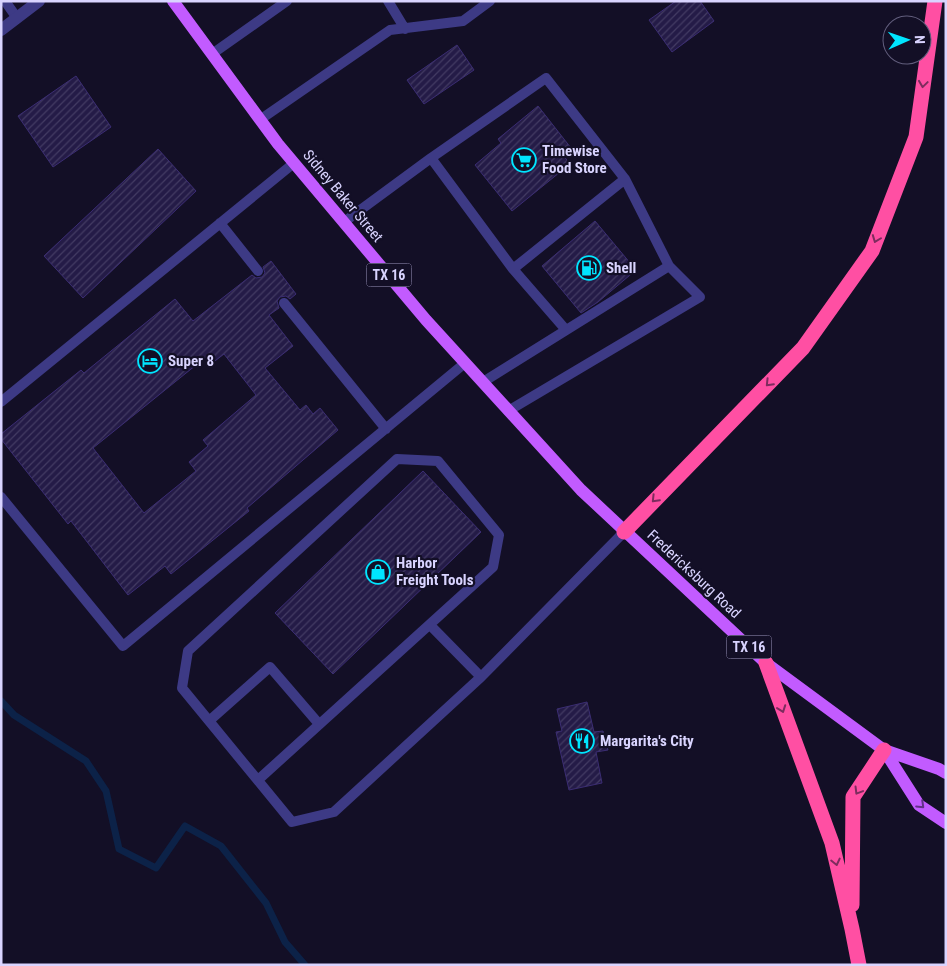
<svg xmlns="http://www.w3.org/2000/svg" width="947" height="966" font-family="'Roboto Condensed',sans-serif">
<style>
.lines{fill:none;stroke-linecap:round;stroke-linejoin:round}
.stream{stroke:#0c2248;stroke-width:7}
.building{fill:url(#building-hatch);stroke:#3b2d73;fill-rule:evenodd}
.lane{stroke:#3d3a85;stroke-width:10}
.street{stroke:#3d3a85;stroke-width:12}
.primary{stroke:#c25bff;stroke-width:12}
.highway{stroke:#ff4fa3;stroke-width:15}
.oneway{stroke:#7d2c5e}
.oneway2{stroke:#623188}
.labels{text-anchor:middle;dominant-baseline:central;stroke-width:4.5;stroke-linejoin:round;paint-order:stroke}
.shield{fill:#130f26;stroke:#9e99be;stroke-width:1}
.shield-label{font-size:14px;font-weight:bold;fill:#d9d4ff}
.poi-label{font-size:15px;font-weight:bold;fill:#d9d4ff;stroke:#130f26;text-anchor:start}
.street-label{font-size:15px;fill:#d9d4ff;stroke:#130f26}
</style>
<defs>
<pattern id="building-hatch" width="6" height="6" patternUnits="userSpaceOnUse" patternTransform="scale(1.25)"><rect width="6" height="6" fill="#241b47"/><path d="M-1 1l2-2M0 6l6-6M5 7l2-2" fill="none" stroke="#433b63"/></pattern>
</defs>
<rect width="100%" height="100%" fill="#130f26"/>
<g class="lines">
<path class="stream" d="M1 701 14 715 86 761 106 791 119 849 156 868 185 826 221 846 266 903 285 942 305 965"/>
</g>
<path class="building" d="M676 1H700L714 21 672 52 649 20Z
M457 45 474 70 424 104 407 80Z
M76 76 111 127 53 167 18 116Z
M538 106 571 148 563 155 570 164 512 211 475 165 501 143 498 139Z
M158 149 196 191 83 298 44 256Z
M595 221 636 270 598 302 581 313 542 266Z
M271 261 296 294 290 299 286 296 280 297 277 301 279 308 269 315 293 346 265 368 300 410 306 405 313 414 320 408 338 430 247 508 249 511 171 574 165 566 128 595 71 521 68 524 1 439V434L81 370 84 373 175 299 193 321 252 275 256 278 262 277 265 273 263 267ZM224 354 256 395 203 440 208 446 189 462 196 471 144 513 93 448 206 357 211 364Z
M423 471 481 532 333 674 275 613Z
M587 702 594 732 603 731 608 750 596 752 602 783 569 790 556 732 562 731 557 709Z"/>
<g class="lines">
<path class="lane" d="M5 1 17 18
M388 1 405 29
M212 54 287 1
M261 119 390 30 463 21 490 1
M431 158 513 269 566 330
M344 222 431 158 546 78 625 179 669 266 700 297 508 411
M220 223 258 271
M513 269 625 179
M284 303 386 429
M483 382 669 266
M1 402 294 163
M1 497 123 646 465 363
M430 625 481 677
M209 721 270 667 319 724
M258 780 493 567 499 535 438 461 397 459 188 651 182 688 292 822 334 812 481 677 624 532"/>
<path class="street" d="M1 30 39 1"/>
<path class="primary" d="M173 1 278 144 426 320 581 490 766 663 884 750 939 769 946 773
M884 750 919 805 946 823"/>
<path class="highway" d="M624 532 803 348 872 251 916 137 935 1
M766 663 832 843 852 929 859 965
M852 905 853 797 884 750"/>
</g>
<defs><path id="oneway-chevron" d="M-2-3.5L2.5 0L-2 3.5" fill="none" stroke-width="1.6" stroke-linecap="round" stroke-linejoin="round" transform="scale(1.25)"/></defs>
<g class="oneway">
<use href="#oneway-chevron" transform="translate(923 84) rotate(98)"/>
<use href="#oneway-chevron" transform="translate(876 239) rotate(111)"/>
<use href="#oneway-chevron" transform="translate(769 383) rotate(134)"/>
<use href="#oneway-chevron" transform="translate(655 499) rotate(134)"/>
<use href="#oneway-chevron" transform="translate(782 709) rotate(70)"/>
<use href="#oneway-chevron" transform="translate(858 791) rotate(121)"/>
<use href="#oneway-chevron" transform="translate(836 862) rotate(77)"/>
</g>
<use class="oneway2" href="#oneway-chevron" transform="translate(921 805) rotate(44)"/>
<defs>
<g id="supermarket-ring" transform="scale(1.25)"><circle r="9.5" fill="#130f26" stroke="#00e5ff" stroke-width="1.5"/><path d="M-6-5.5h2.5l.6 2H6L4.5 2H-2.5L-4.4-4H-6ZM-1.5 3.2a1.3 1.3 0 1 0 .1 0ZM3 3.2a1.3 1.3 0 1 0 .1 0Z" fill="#00e5ff"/></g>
<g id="fuel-ring" transform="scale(1.25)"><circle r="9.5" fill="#130f26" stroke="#00e5ff" stroke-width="1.5"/><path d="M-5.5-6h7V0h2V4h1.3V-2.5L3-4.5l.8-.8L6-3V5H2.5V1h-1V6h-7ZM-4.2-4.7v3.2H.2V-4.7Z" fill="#00e5ff"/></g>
<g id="hotel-ring" transform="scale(1.25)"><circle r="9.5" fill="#130f26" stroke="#00e5ff" stroke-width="1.5"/><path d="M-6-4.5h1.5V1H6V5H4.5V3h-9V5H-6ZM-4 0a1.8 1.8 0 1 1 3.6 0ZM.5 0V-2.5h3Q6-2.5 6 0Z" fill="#00e5ff"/></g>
<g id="shop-ring" transform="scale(1.25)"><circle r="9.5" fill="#130f26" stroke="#00e5ff" stroke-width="1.5"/><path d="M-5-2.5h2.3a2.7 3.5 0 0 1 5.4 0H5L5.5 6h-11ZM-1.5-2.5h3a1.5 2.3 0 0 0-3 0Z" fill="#00e5ff"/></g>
<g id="restaurant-ring" transform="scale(1.25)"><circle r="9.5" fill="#130f26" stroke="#00e5ff" stroke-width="1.5"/><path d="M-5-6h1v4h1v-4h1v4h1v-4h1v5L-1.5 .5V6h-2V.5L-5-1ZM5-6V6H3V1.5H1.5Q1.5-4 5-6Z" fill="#00e5ff"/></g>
</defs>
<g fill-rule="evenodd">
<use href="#supermarket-ring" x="524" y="160"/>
<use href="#fuel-ring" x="589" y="268"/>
<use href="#hotel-ring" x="150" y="361"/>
<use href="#shop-ring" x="378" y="572"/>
<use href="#restaurant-ring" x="582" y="741"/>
</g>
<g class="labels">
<g class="shield">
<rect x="366.5" y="263.5" width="45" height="23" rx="4"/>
<rect x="726.5" y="635.5" width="45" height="23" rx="4"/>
</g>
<g class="shield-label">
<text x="389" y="275">TX 16</text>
<text x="749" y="647">TX 16</text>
</g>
<g class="poi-label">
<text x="542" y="151">Timewise<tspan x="542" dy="17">Food Store</tspan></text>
<text x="606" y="268">Shell</text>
<text x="168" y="361">Super 8</text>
<text x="396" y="563">Harbor<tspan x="396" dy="17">Freight Tools</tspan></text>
<text x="600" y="741">Margarita's City</text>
</g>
<g class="street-label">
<text transform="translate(343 196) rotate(50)">Sidney Baker Street</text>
<text transform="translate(694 574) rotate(43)">Fredericksburg Road</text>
</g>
</g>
<rect width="947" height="966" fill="none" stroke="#d9d4ff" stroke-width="5"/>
<g transform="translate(907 40) rotate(88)"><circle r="24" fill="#130f26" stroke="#625e7d"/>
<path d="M0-4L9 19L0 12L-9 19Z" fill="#00e5ff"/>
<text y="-8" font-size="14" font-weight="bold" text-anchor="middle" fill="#d9d4ff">N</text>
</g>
</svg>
